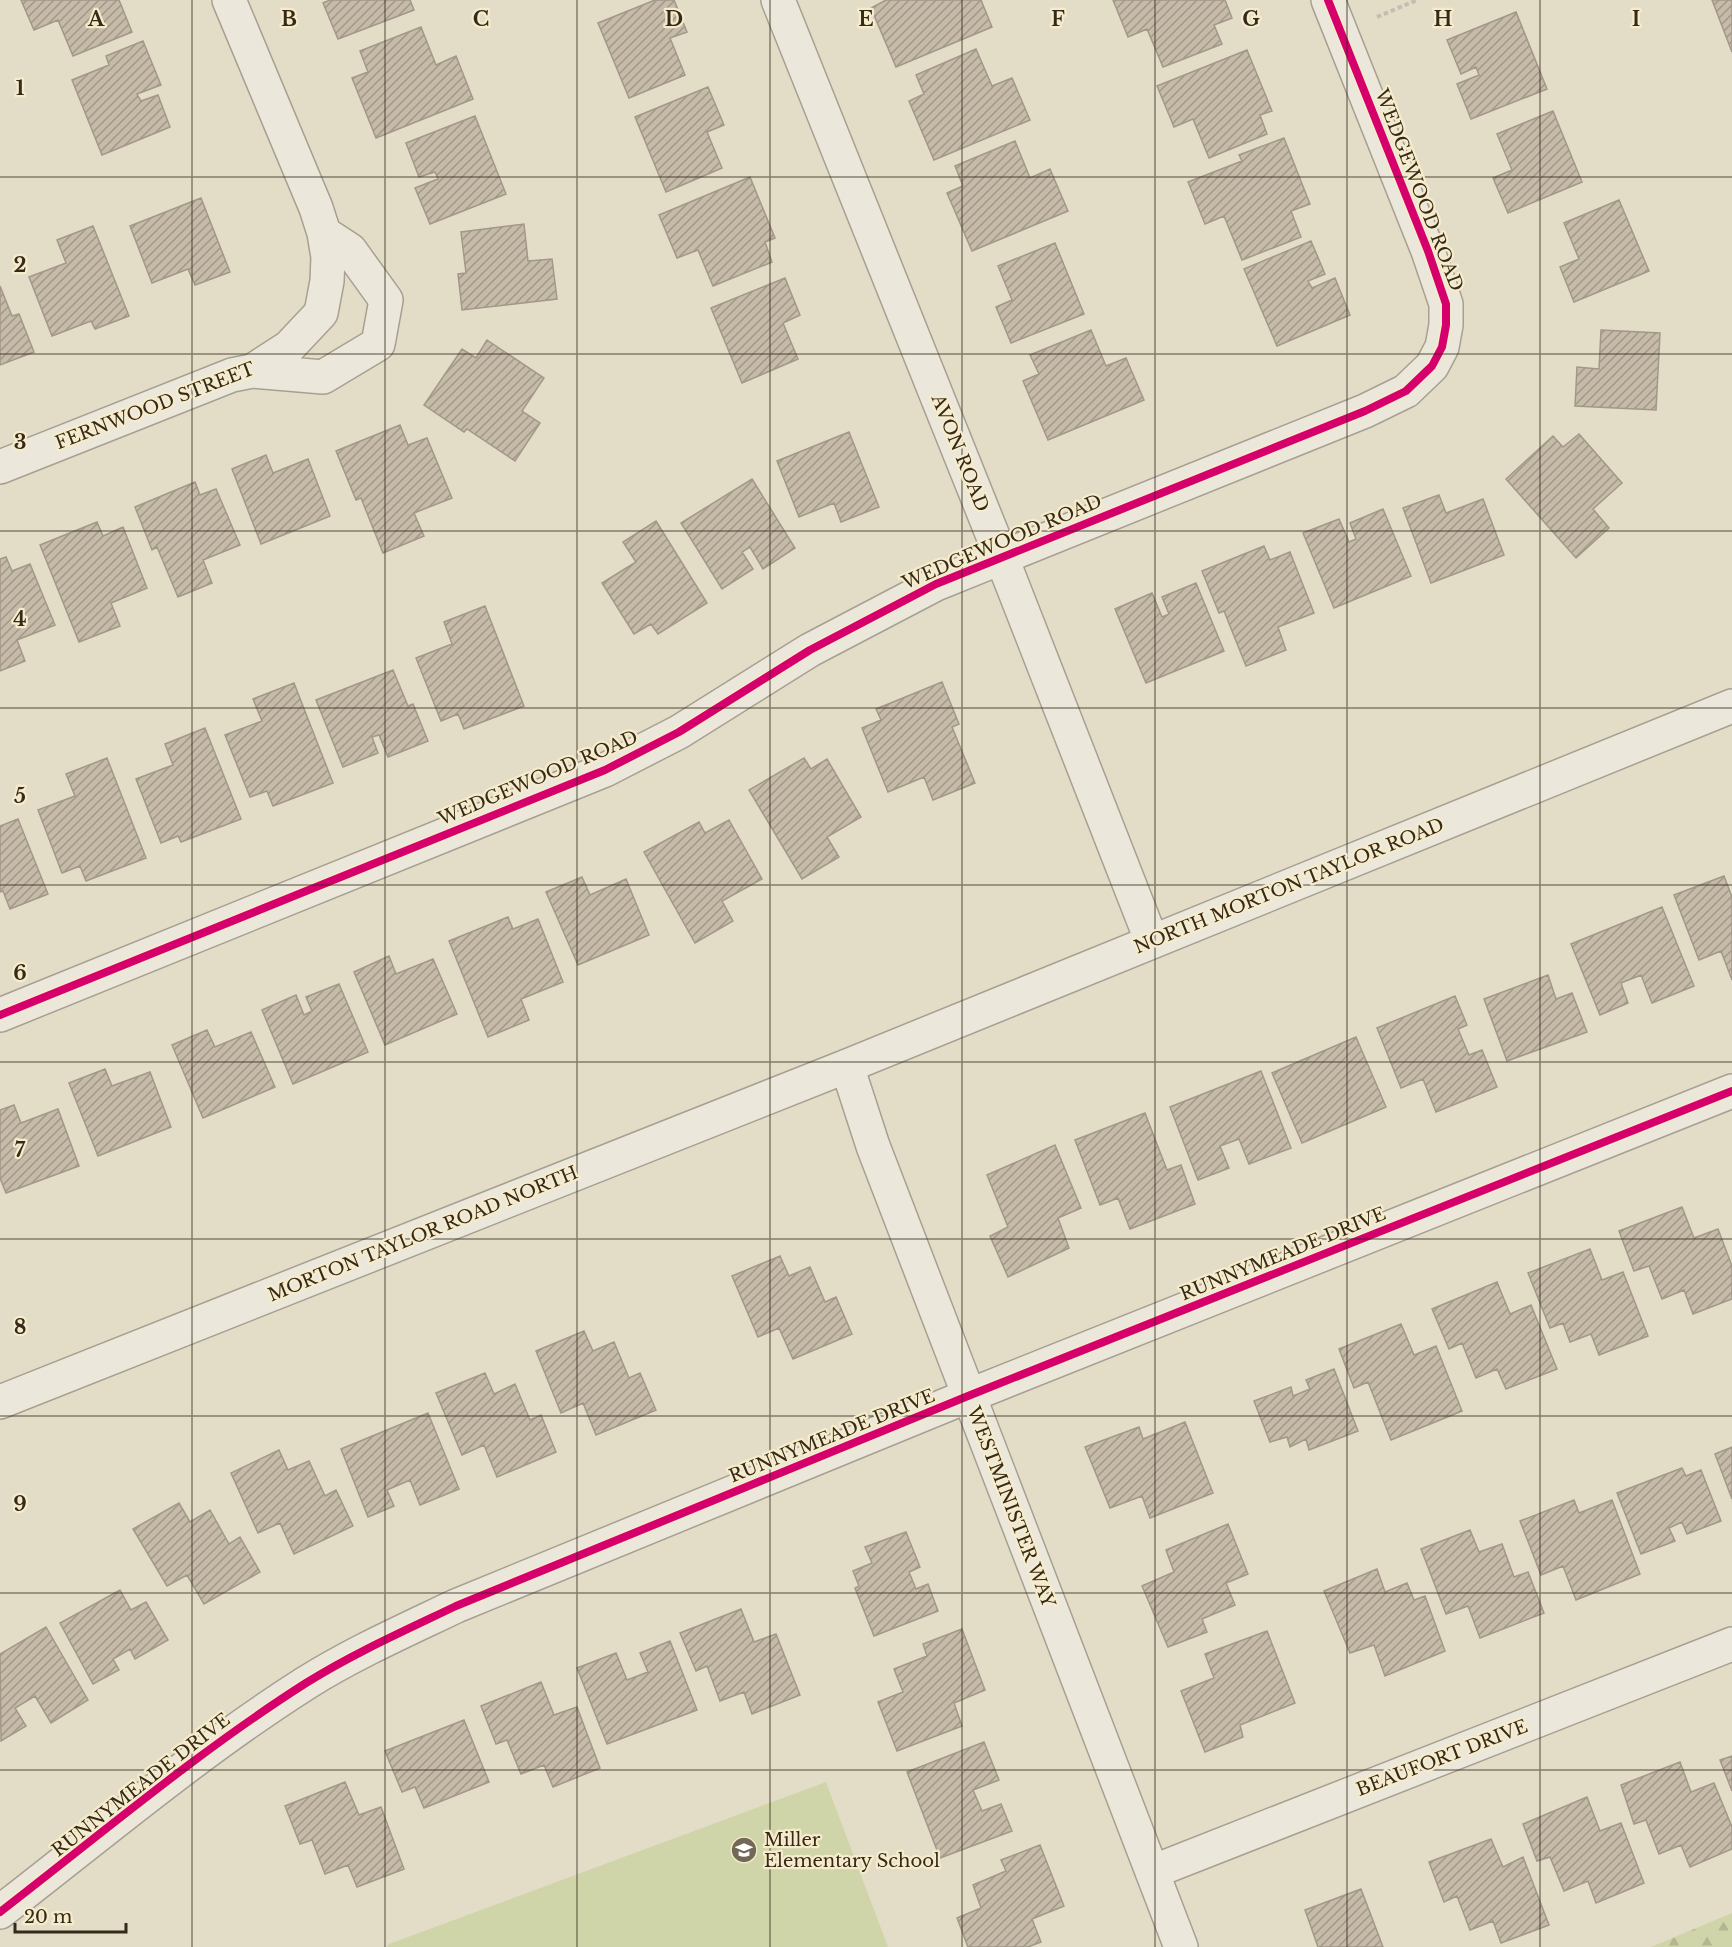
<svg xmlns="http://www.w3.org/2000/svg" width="1732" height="1947" font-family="'Libre Baskerville',serif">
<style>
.green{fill:#d0d4a9}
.forest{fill:url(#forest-firs)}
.building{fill:url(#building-hatch);stroke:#a29888;stroke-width:1.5}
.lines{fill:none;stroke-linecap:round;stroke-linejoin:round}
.minor-casing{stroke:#a7a092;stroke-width:36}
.path{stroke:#c3beb1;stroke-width:4;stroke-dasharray:4.5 3;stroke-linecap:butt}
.minor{stroke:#ebe7da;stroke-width:33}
.cycleway-casing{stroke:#f6eccb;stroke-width:11}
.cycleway{stroke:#d6006c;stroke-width:8}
.grid{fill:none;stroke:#35291a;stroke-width:1.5;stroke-opacity:0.55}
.labels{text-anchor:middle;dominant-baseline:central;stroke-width:4.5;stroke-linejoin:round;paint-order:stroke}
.street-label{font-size:18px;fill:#35291a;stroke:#f6eccb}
.poi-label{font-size:18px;fill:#35291a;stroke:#f6eccb;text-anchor:start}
.grid-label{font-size:20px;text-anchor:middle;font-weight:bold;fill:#35291a;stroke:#f6eccb;stroke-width:4.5;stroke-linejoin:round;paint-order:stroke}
</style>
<defs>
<pattern id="forest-firs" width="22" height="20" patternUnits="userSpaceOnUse" patternTransform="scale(1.5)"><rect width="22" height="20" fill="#d0d4a9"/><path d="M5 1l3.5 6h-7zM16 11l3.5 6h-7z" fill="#b3b691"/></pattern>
<pattern id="building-hatch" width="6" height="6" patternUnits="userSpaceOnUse" patternTransform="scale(1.5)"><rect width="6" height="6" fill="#c6baa9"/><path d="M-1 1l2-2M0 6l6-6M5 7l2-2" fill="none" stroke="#a29789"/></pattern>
</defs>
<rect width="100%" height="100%" fill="#e3ddc8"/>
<path class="green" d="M826 1782 888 1947H386L389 1944Z"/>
<path class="forest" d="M1732 1913V1947H1651Z"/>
<path class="building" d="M21 0H119L132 32 73 56 58 20 34 30Z
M330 0H410L414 10 338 39 323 3Z
M655 0H674L687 32 670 38 685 75 629 98 598 23Z
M981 0 992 27 896 67 871 8 886 0Z
M1113 0H1225L1232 18 1214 25 1222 44 1163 67 1147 29 1128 37Z
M1712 0H1732V52Z
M1516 12 1547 89 1471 119 1457 84 1479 75 1476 67 1461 74 1447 40Z
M421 27 436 65 456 56 473 99 376 138 352 78 368 72 360 51Z
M143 41 161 85 137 94 141 101 158 95 170 127 102 155 72 80 109 65 106 56Z
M976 49 992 86 1012 78 1030 120 934 160 909 101 924 94 916 75Z
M1247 50 1272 111 1260 115 1267 134 1209 158 1193 119 1174 127 1157 86Z
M708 87 724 125 707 132 722 168 666 192 635 117Z
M1553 111 1582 182 1508 213 1493 178 1512 170 1497 134Z
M475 116 506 194 430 224 415 188 438 179 435 172 419 177 406 143Z
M1284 138 1310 204 1291 211 1301 237 1242 260 1224 216 1205 224 1188 182 1242 161 1239 155Z
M1015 141 1030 178 1050 169 1068 211 972 251 947 193 963 186 955 166Z
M750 177 775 238 765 242 772 262 713 286 698 250 677 258 659 215Z
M201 198 230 272 195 285 188 269 152 283 130 226Z
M1619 200 1649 271 1574 302 1560 267 1579 259 1564 223Z
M524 224 528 261 552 259 557 299 462 310 458 274 466 273 461 232Z
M93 226 129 316 95 329 91 321 52 336 29 277 66 263 57 240Z
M1311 241 1325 274 1308 281 1312 288 1335 278 1350 315 1277 346 1244 269Z
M1055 243 1084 314 1011 343 996 307 1012 300 998 266Z
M785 278 800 315 783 323 798 359 742 383 711 308Z
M0 286 12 316 19 314 34 352 0 365Z
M1091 330 1106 366 1126 358 1144 400 1048 440 1023 381 1039 374 1030 355Z
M1601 330 1660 333 1656 410 1575 406 1577 367 1599 369Z
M487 340 544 378 522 411 540 423 515 461 467 429 464 432 424 405 462 349 476 358Z
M400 425 408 445 427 438 452 498 414 513 424 536 383 553 361 498 356 500 336 451Z
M849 432 879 507 841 522 834 503 799 517 777 461Z
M1579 434 1622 483 1593 509 1609 528 1576 558 1506 479 1553 436 1563 447Z
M266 455 273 473 308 459 330 516 261 544 232 469Z
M752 479 795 548 763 569 750 547 742 552 753 569 722 589 681 523Z
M195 482 200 495 216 489 240 545 203 560 212 583 178 597 157 547 152 550 135 507Z
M1439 495 1446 513 1483 499 1504 555 1431 583 1403 508Z
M1383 509 1411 576 1334 608 1303 533 1339 519 1349 542 1356 539 1350 523Z
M656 521 707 603 658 634 651 624 634 634 602 583 636 562 623 542Z
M97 522 103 536 123 527 147 588 111 603 120 626 79 642 40 545Z
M1264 546 1270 560 1290 552 1314 613 1278 627 1286 650 1246 666 1224 611 1219 613 1202 571Z
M6 557 12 571 30 564 55 625 17 640 25 661 0 671V559Z
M1196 583 1224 651 1146 683 1115 609 1152 593 1162 617 1169 614 1162 597Z
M485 606 524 706 464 729 458 714 441 721 416 658 452 644 444 622Z
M393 670 408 706 413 704 428 741 388 757 379 735 372 737 378 753 343 767 316 700Z
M942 682 959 724 952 727 975 783 933 800 924 777 888 792 862 728 881 720 876 709Z
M294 683 333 783 273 806 267 791 250 797 225 735 262 721 253 699Z
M205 728 241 819 181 842 178 836 161 843 136 779 173 765 165 744Z
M107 758 146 858 86 881 80 866 62 873 38 810 75 796 66 774Z
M804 758 811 769 827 759 861 817 827 837 839 857 802 879 749 790Z
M18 819 48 894 10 909 3 891 0 892V826Z
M729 820 762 879 722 901 733 921 695 943 644 852 699 822 705 833Z
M1724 876 1732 897V980L1721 951 1699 960 1674 895Z
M582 877 590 895 626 879 649 935 578 965 546 892Z
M1662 907 1694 986 1652 1003 1641 975 1621 983 1628 1003 1600 1015 1571 944Z
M508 917 513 929 538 919 563 982 521 999 529 1020 488 1037 449 941Z
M389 956 396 974 433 959 457 1014 385 1045 354 972Z
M1548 975 1556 999 1572 993 1587 1032 1507 1061 1484 999Z
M339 984 368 1052 293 1084 262 1010 296 995 304 1015 312 1011 306 997Z
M1455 996 1467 1025 1458 1029 1469 1055 1482 1050 1497 1087 1436 1112 1423 1079 1401 1088 1377 1028Z
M207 1030 215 1047 251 1032 275 1087 203 1118 172 1045Z
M1356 1037 1386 1107 1302 1143 1272 1073Z
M105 1069 112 1086 150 1072 171 1127 98 1156 69 1083Z
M1261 1071 1291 1148 1249 1164 1239 1139 1220 1146 1229 1168 1198 1180 1170 1107Z
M14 1105 21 1123 58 1109 79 1166 6 1193 0 1178V1110Z
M1145 1113 1167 1170 1181 1165 1195 1204 1130 1229 1118 1198 1100 1205 1075 1140Z
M1055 1145 1081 1208 1058 1218 1069 1248 1008 1277 990 1236 1008 1227 987 1175Z
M1682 1207 1694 1238 1718 1229 1732 1266V1299L1693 1314 1684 1290 1662 1299 1649 1266 1634 1271 1619 1231Z
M1590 1249 1602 1280 1623 1272 1648 1336 1599 1355 1591 1334 1570 1342 1563 1323 1550 1328 1528 1273Z
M780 1256 789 1276 810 1267 825 1302 836 1297 852 1334 793 1359 779 1328 758 1337 732 1276Z
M1497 1282 1510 1314 1531 1305 1557 1369 1506 1389 1497 1369 1476 1378 1462 1343 1449 1349 1432 1309Z
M1401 1324 1414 1355 1436 1346 1462 1411 1391 1440 1368 1382 1354 1388 1339 1349Z
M584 1331 593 1351 614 1342 629 1378 640 1373 656 1410 596 1435 583 1403 561 1413 536 1351Z
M1334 1369 1358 1431 1309 1450 1306 1439 1290 1447 1287 1437 1270 1442 1254 1401 1291 1387 1293 1396 1310 1389 1306 1380Z
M485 1373 494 1394 515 1384 530 1420 541 1415 556 1452 497 1477 484 1445 462 1455 436 1393Z
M428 1413 459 1489 420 1505 410 1480 387 1490 394 1506 368 1517 341 1449Z
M1185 1422 1213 1493 1150 1518 1142 1496 1110 1508 1085 1447 1139 1427 1143 1439Z
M1732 1447V1499L1715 1454Z
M279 1450 288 1470 309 1461 325 1496 336 1490 353 1526 294 1554 280 1523 258 1533 231 1473Z
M1682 1468 1686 1476 1701 1470 1721 1521 1687 1534 1682 1522 1669 1528 1675 1541 1641 1554 1617 1493Z
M1574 1500 1579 1513 1612 1500 1640 1574 1576 1600 1563 1566 1541 1575 1520 1521Z
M179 1503 190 1522 210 1510 229 1544 240 1537 260 1572 204 1604 187 1575 167 1586 133 1529Z
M1228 1524 1248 1574 1226 1583 1235 1605 1202 1619 1207 1632 1168 1647 1142 1586 1174 1572 1166 1550Z
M1470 1530 1479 1552 1502 1544 1514 1577 1528 1572 1544 1613 1480 1638 1468 1606 1446 1614 1421 1549Z
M906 1532 920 1567 909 1572 916 1589 928 1584 938 1611 874 1636 855 1588 859 1586 853 1571 872 1563 865 1547Z
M1377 1569 1385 1592 1407 1583 1414 1600 1425 1596 1445 1651 1385 1676 1374 1645 1350 1653 1324 1591Z
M120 1590 131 1610 146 1602 168 1640 135 1659 130 1649 113 1659 119 1670 93 1684 60 1623Z
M741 1609 754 1642 776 1634 800 1695 752 1714 744 1692 720 1701 707 1666 696 1671 680 1633Z
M46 1627 88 1700 51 1723 35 1696 15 1708 26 1726 1 1741 0 1654Z
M962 1629 985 1690 954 1703 962 1726 897 1751 878 1702 903 1692 894 1669 927 1656 923 1644Z
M1267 1631 1295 1703 1240 1725 1243 1737 1205 1752 1181 1691 1214 1678 1205 1654Z
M670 1641 697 1710 607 1744 577 1668 616 1653 627 1680 648 1672 640 1653Z
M541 1682 554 1715 577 1707 600 1768 553 1787 544 1765 521 1774 507 1740 496 1744 481 1706Z
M464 1720 489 1782 424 1808 415 1787 402 1792 385 1751Z
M984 1742 999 1780 973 1790 982 1811 1001 1804 1012 1831 940 1858 907 1772Z
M1732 1756V1791L1720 1760Z
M1680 1762 1691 1792 1714 1783 1732 1827V1849L1690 1867 1681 1845 1659 1854 1646 1820 1634 1824 1621 1785Z
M345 1782 359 1815 381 1807 404 1869 357 1887 348 1865 325 1874 312 1840 300 1844 285 1806Z
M1587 1797 1600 1831 1621 1823 1644 1883 1596 1903 1588 1881 1564 1891 1550 1857 1537 1861 1523 1824Z
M1491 1839 1503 1867 1523 1857 1549 1925 1501 1943 1493 1921 1470 1930 1457 1896 1444 1902 1429 1862Z
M1040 1845 1064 1906 1032 1919 1041 1942 1028 1947H968L957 1918 981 1908 973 1885 1006 1871 1001 1860Z
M1361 1889 1383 1947H1318L1305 1910Z"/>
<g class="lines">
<g class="minor-casing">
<path id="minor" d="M778 0 1001 556 1152 942
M252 371 323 377 378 344 386 300 350 250 324 233
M0 467 232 375 252 371 289 347 321 313 327 281 328 257 324 233 316 208 229 0
M0 1015 605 770 679 732 810 650 936 584 1365 411 1406 391 1432 366 1442 347 1446 325V304L1428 251 1328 0
M847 1066 873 1146 1181 1947
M0 1402 847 1066 1732 706
M1152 1872 1732 1644
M0 1912C101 1834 199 1751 306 1683 354 1653 406 1630 456 1606L968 1396 1732 1091"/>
</g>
<path class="path" d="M1377 17 1417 0"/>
<use href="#minor" class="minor"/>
<g class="cycleway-casing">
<path id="cycleway" d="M0 1015 605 770 679 732 810 650 936 584 1365 411 1406 391 1432 366 1442 347 1446 325V304L1428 251 1328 0
M0 1912C101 1834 199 1751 306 1683 354 1653 406 1630 456 1606L968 1396 1732 1091"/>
</g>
<use href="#cycleway" class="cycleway"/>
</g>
<path class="grid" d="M192 0V1947M385 0V1947M577 0V1947M770 0V1947M962 0V1947M1155 0V1947M1347 0V1947M1540 0V1947M0 177H1732M0 354H1732M0 531H1732M0 708H1732M0 885H1732M0 1062H1732M0 1239H1732M0 1416H1732M0 1593H1732M0 1770H1732"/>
<defs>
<g id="school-disc" transform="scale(1.35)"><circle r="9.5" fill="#726857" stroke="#f6eccb"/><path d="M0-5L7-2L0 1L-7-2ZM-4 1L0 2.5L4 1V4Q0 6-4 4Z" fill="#fff"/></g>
</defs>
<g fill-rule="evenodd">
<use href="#school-disc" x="744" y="1850"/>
</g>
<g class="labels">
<g class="street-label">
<text transform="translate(1419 190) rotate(69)">WEDGEWOOD ROAD</text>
<text transform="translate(155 406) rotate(-21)">FERNWOOD STREET</text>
<text transform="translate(960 453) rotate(68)">AVON ROAD</text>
<text transform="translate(1002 542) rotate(-23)">WEDGEWOOD ROAD</text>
<text transform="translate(538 778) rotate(-23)">WEDGEWOOD ROAD</text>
<text transform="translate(1289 886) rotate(-22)">NORTH MORTON TAYLOR ROAD</text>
<text transform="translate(423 1234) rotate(-22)">MORTON TAYLOR ROAD NORTH</text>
<text transform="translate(1283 1254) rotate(-22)">RUNNYMEADE DRIVE</text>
<text transform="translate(832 1436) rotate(-22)">RUNNYMEADE DRIVE</text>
<text transform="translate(1011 1507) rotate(69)">WESTMINISTER WAY</text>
<text transform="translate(1442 1758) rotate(-21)">BEAUFORT DRIVE</text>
<text transform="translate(141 1785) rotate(-38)">RUNNYMEADE DRIVE</text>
</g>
<g class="poi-label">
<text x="764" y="1840">Miller<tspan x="764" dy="21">Elementary School</tspan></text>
</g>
</g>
<g class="grid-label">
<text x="96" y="26">A</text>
<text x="289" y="26">B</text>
<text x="481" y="26">C</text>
<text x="674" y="26">D</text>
<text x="866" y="26">E</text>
<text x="1058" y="26">F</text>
<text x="1251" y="26">G</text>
<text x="1443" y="26">H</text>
<text x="1636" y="26">I</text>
<text x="20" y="95">1</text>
<text x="20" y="272">2</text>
<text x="20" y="449">3</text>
<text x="20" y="626">4</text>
<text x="20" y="803">5</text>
<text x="20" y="980">6</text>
<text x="20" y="1157">7</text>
<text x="20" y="1334">8</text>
<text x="20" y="1511">9</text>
</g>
<path d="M15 1923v9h111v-9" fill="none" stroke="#35291a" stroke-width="3"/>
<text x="24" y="1923" font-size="18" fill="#35291a" stroke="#f6eccb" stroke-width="4.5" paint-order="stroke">20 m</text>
</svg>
